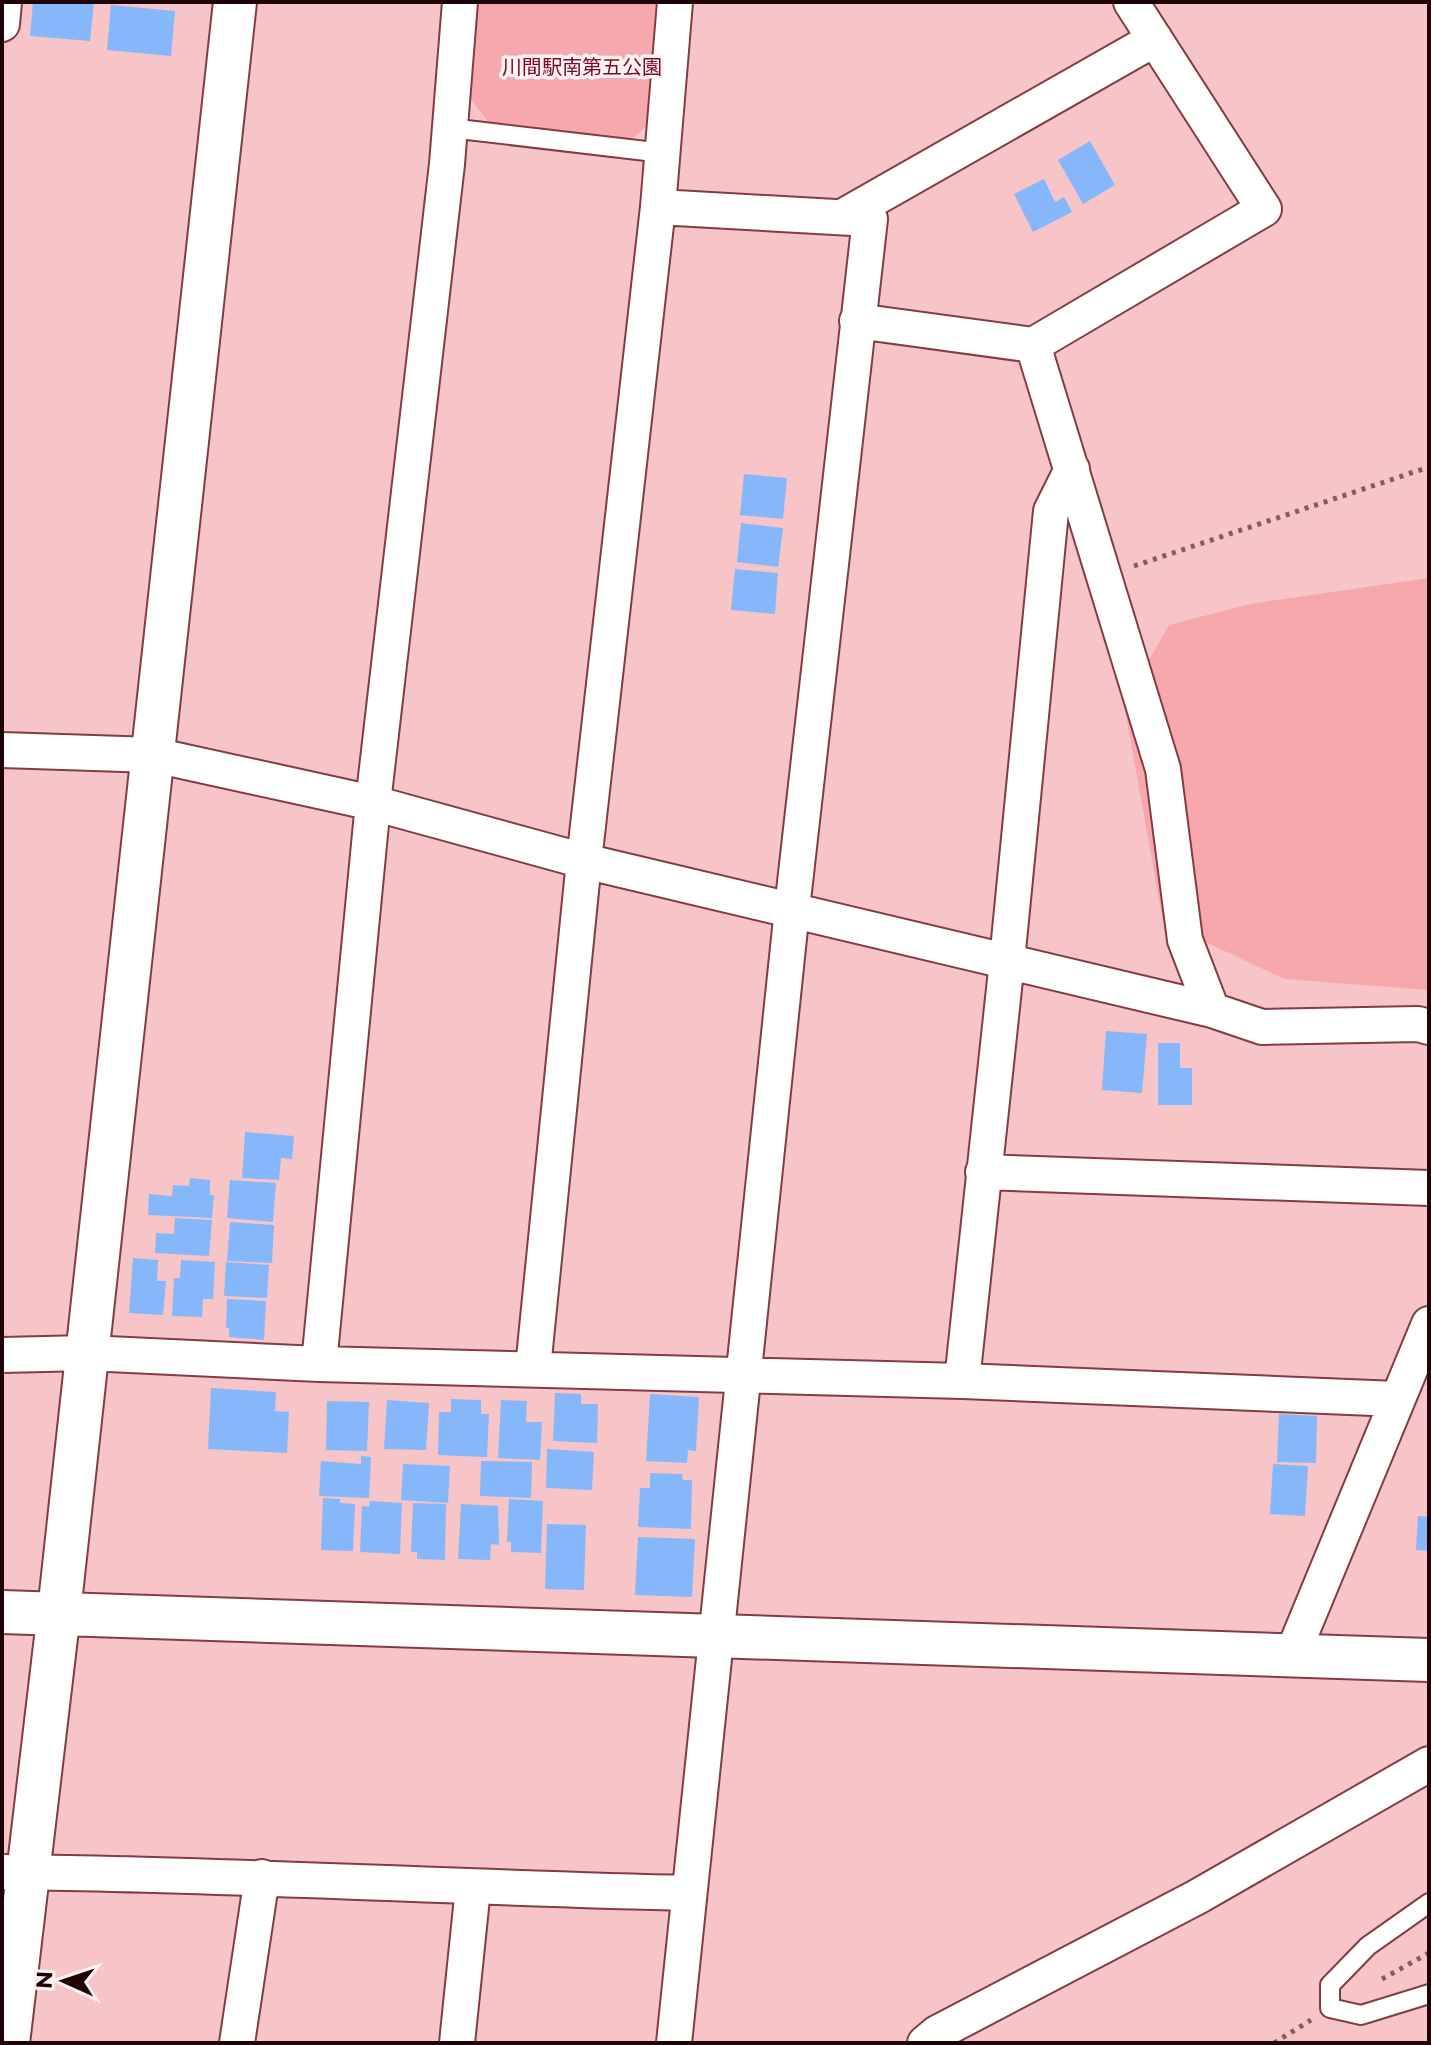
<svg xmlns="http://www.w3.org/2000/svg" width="1431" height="2045" font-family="Montserrat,'Noto Sans JP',sans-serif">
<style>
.green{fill:#f6a8ac}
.building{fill:#85b7fa}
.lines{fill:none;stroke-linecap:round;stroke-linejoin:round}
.service-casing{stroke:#823d43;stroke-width:22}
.minor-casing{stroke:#823d43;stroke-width:38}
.tertiary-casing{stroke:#823d43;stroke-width:46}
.path{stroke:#825d5f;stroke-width:5;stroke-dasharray:4 6;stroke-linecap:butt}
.service{stroke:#fff;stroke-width:18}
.minor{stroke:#fff;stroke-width:34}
.tertiary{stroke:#fff;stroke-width:42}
.labels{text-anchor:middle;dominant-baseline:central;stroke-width:7;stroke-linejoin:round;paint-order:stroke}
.park-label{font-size:20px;fill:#7a0b26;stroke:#fbf2f2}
</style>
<rect width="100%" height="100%" fill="#f7c5c7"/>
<path class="green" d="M478 2H664L652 122 631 139 489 123 470 98Z
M1429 578V990L1284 979 1163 922 1124 704 1169 625 1250 604Z"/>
<path class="building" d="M33 2H94L90 41 30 36Z
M111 5 175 11 171 56 107 50Z
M1090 141 1115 185 1083 204 1058 160Z
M1044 179 1055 202 1064 197 1072 212 1033 232 1014 194Z
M744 474 787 478 783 519 740 515Z
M741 523 783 528 778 567 737 562Z
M735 569 778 573 775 614 731 610Z
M1106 1031 1147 1034 1142 1093 1102 1090Z
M1158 1043H1180V1068H1192V1105H1158Z
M245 1132 294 1136 292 1159 281 1158 279 1180 242 1178Z
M190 1178 210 1180V1195H214L212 1218 148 1215 149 1194 172 1196 173 1185 189 1186Z
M230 1180 276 1183 273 1222 227 1218Z
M175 1218 212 1220 209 1256 155 1253 156 1233 174 1234Z
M230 1222 274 1225 272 1263 227 1261Z
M133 1258 158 1260 157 1281H166L163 1315 129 1313Z
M181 1260 215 1262 213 1299H203L202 1317 172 1316 174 1278H180Z
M226 1262 269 1265 267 1298 224 1296Z
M227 1299 266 1301 264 1340 229 1337V1328H226Z
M211 1388 276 1392 275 1411 289 1412 287 1453 208 1449Z
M555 1393 581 1394V1404H598L597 1443 553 1441Z
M650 1394 699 1397 696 1451 688 1450 687 1463 646 1461Z
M451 1399 481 1400V1414H489L487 1457 438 1455 439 1412H451Z
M387 1400 429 1403 426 1450 384 1449Z
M501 1400 527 1401 526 1422H542L540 1460 498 1458Z
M327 1401 369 1402 367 1451 326 1450Z
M1279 1414 1317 1416 1316 1463 1277 1462Z
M547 1449 594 1452 592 1490 546 1488Z
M361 1456 371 1457 369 1498 319 1496 321 1461 361 1464Z
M481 1461 532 1462 531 1498 480 1496Z
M403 1464 450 1466 448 1503 401 1500Z
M1273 1464 1308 1466 1305 1516 1270 1514Z
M650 1473 682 1474 683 1480H692L691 1529 638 1527 640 1488H650Z
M323 1498 340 1499V1503L355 1504 353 1551 321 1550Z
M509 1499 543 1501 541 1553 511 1552V1542H507Z
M370 1501 402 1503 400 1554 360 1552 362 1506 369 1507Z
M413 1503 446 1504 445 1560 417 1559V1552H411Z
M461 1504 498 1506 499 1545 491 1544 490 1560 458 1559Z
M1418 1516 1429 1517V1551L1416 1550Z
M547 1524 586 1525 584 1590 545 1589Z
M638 1537 695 1539 692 1597 635 1595Z"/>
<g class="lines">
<g class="service-casing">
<path id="service" d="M450 128 663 153
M1429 1903 1368 1946 1330 1985V2008L1361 2015 1429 1994"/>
</g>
<g class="minor-casing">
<path id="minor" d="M2 24 4 2
M658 207 870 219 792 909 674 2043
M842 217 1155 39
M857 321 1033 345 1264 209 1131 2
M1033 345 1163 769 1185 940 1212 1010
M2 750 154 755 373 803 584 861 1212 1010 1262 1027 1418 1024 1429 1027
M983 1172 1429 1188
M2 1355 87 1353 319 1364 962 1381 1397 1399
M319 1364 373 803 447 164 460 2
M533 1368 584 861 658 207 675 2
M962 1381 1007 961 1051 511 1072 469
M1292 1655 1429 1324
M2 1872C231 1874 460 1888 689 1893
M237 2043 262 1877
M457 2043 473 1888
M925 2043 937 2033 1197 1897 1429 1764"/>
</g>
<g class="tertiary-casing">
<path id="tertiary" d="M2 1612 1429 1660
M8 2043 59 1612 235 2"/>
</g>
<path class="path" d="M1134 566 1429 467
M1382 1979 1429 1953
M1274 2043 1311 2020"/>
<use href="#service" class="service"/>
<use href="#minor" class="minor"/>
<use href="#tertiary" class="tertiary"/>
</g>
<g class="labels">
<g class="park-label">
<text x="582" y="67">川間駅南第五公園</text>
</g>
</g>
<rect width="1431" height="2045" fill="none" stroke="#1e0407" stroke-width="8"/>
<g transform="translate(64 1981) rotate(273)" stroke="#fbf2f2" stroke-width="6" paint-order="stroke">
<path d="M0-6L14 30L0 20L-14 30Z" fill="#1e0407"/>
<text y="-12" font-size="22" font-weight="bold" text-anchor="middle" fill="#1e0407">N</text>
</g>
</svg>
